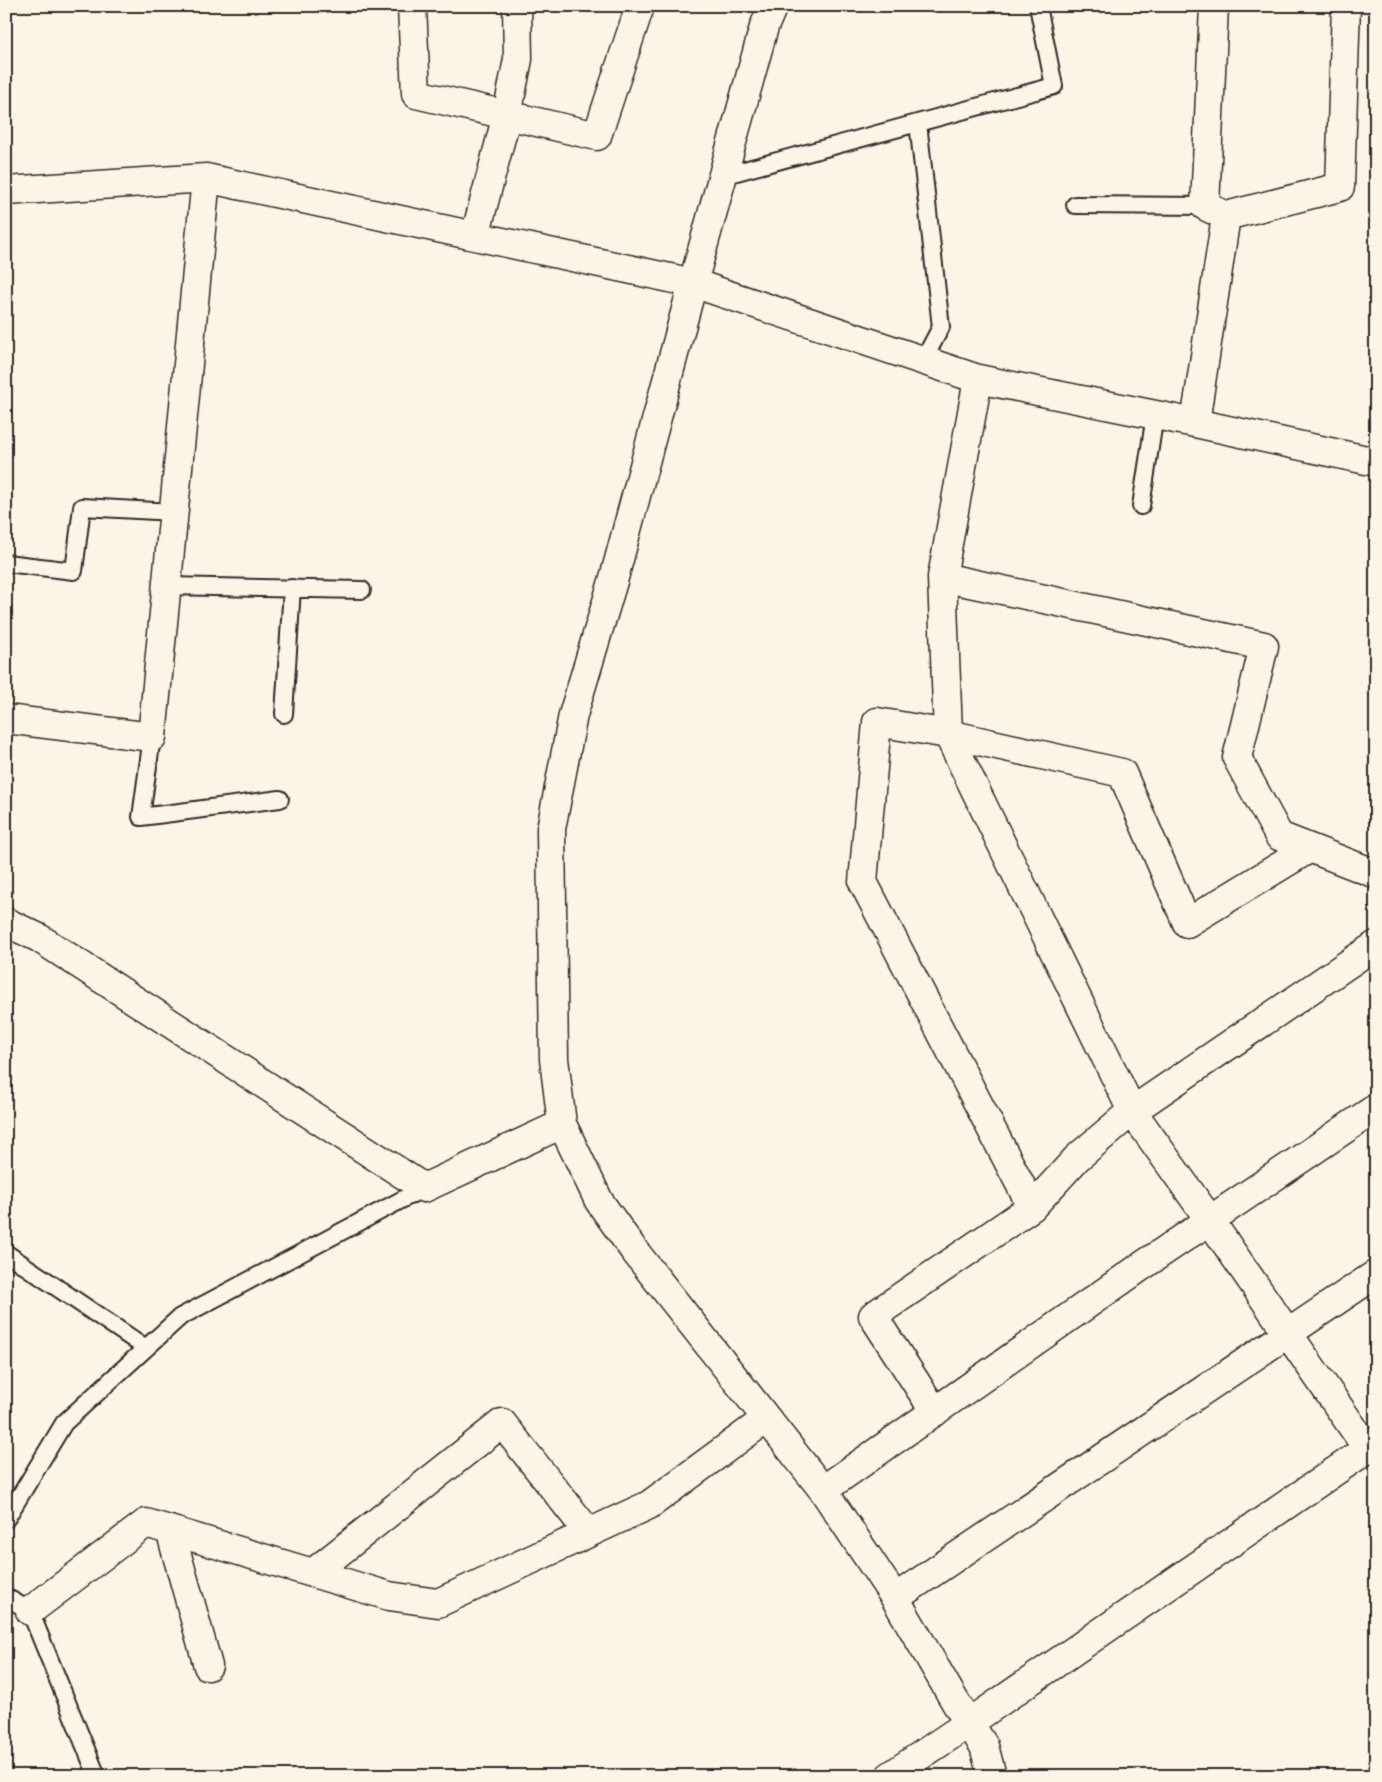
<svg xmlns="http://www.w3.org/2000/svg" width="1382" height="1782" font-family="'Comic Neue',sans-serif">
<style>
.lines{fill:none;stroke-linecap:round;stroke-linejoin:round}
.service-casing{stroke:#2b2b2b;stroke-width:20}
.minor-casing{stroke:#2b2b2b;stroke-width:31}
.tertiary-casing{stroke:#2b2b2b;stroke-width:31}
.service{stroke:#fcf5e5;stroke-width:16}
.minor{stroke:#fcf5e5;stroke-width:28}
.tertiary{stroke:#fcf5e5;stroke-width:28}
</style>
<rect width="100%" height="100%" fill="#fcf5e5"/>
<filter id="ink" filterUnits="userSpaceOnUse"><feTurbulence type="fractalNoise" baseFrequency=".02" numOctaves="2"/><feDisplacementMap in="SourceGraphic" scale="10" xChannelSelector="R" yChannelSelector="G"/><feConvolveMatrix kernelMatrix="1 2 1 2 8 2 1 2 1" color-interpolation-filters="sRGB"/></filter>
<g filter="url(#ink)">
<g class="lines">
<g class="service-casing">
<path id="service" d="M918 123 941 327 923 361
M722 176 1054 86 1038 6
M1075 205 1205 206
M1141 506 1155 415
M6 563 74 571 82 507 174 512
M167 586 362 590
M284 714 292 588
M152 737 141 817 280 799
M6 1253 146 1348
M6 1519 64 1423 180 1317 424 1188
M6 1597 30 1611 97 1776"/>
</g>
<g class="minor-casing">
<path id="minor" d="M412 6 416 94 597 136 640 6
M773 6 764 27 693 283 614 578 573 715 551 829 554 1059 562 1124 599 1201 633 1249 823 1490 895 1598 956 1703 984 1746 992 1776
M6 191 206 178 693 283 978 379 1195 423 1376 462
M1226 216 1340 187 1346 6
M475 236 507 115 518 59 517 6
M978 379 942 577 948 734 1132 1111 1209 1219 1367 1448
M1195 423 1226 216 1205 206 1214 6
M942 577 1264 646 1237 758 1279 836 1376 874
M6 719 152 737 206 178
M6 922 39 938 424 1188 562 1124
M1032 1207 1077 1158 1132 1111 1376 945
M935 1412 873 1316 1032 1207 863 882 877 722 948 734 1122 773 1187 923 1310 848
M823 1490 1139 1268 1376 1108
M170 1530 208 1666
M313 1573 502 1423 589 1533
M895 1598 1376 1274
M30 1611 146 1523 389 1596 438 1603 649 1505 766 1419"/>
</g>
<g class="tertiary-casing">
<path id="tertiary" d="M890 1776 969 1723 1376 1443"/>
</g>
<use href="#service" class="service"/>
<use href="#minor" class="minor"/>
<use href="#tertiary" class="tertiary"/>
</g>
</g>
<rect width="1382" height="1782" fill="none" stroke="#fcf5e5" stroke-width="25"/>
<rect x="12" y="12" width="1357" height="1757" fill="none" stroke="#2b2b2b" stroke-width="2" filter="url(#ink)"/>
</svg>
